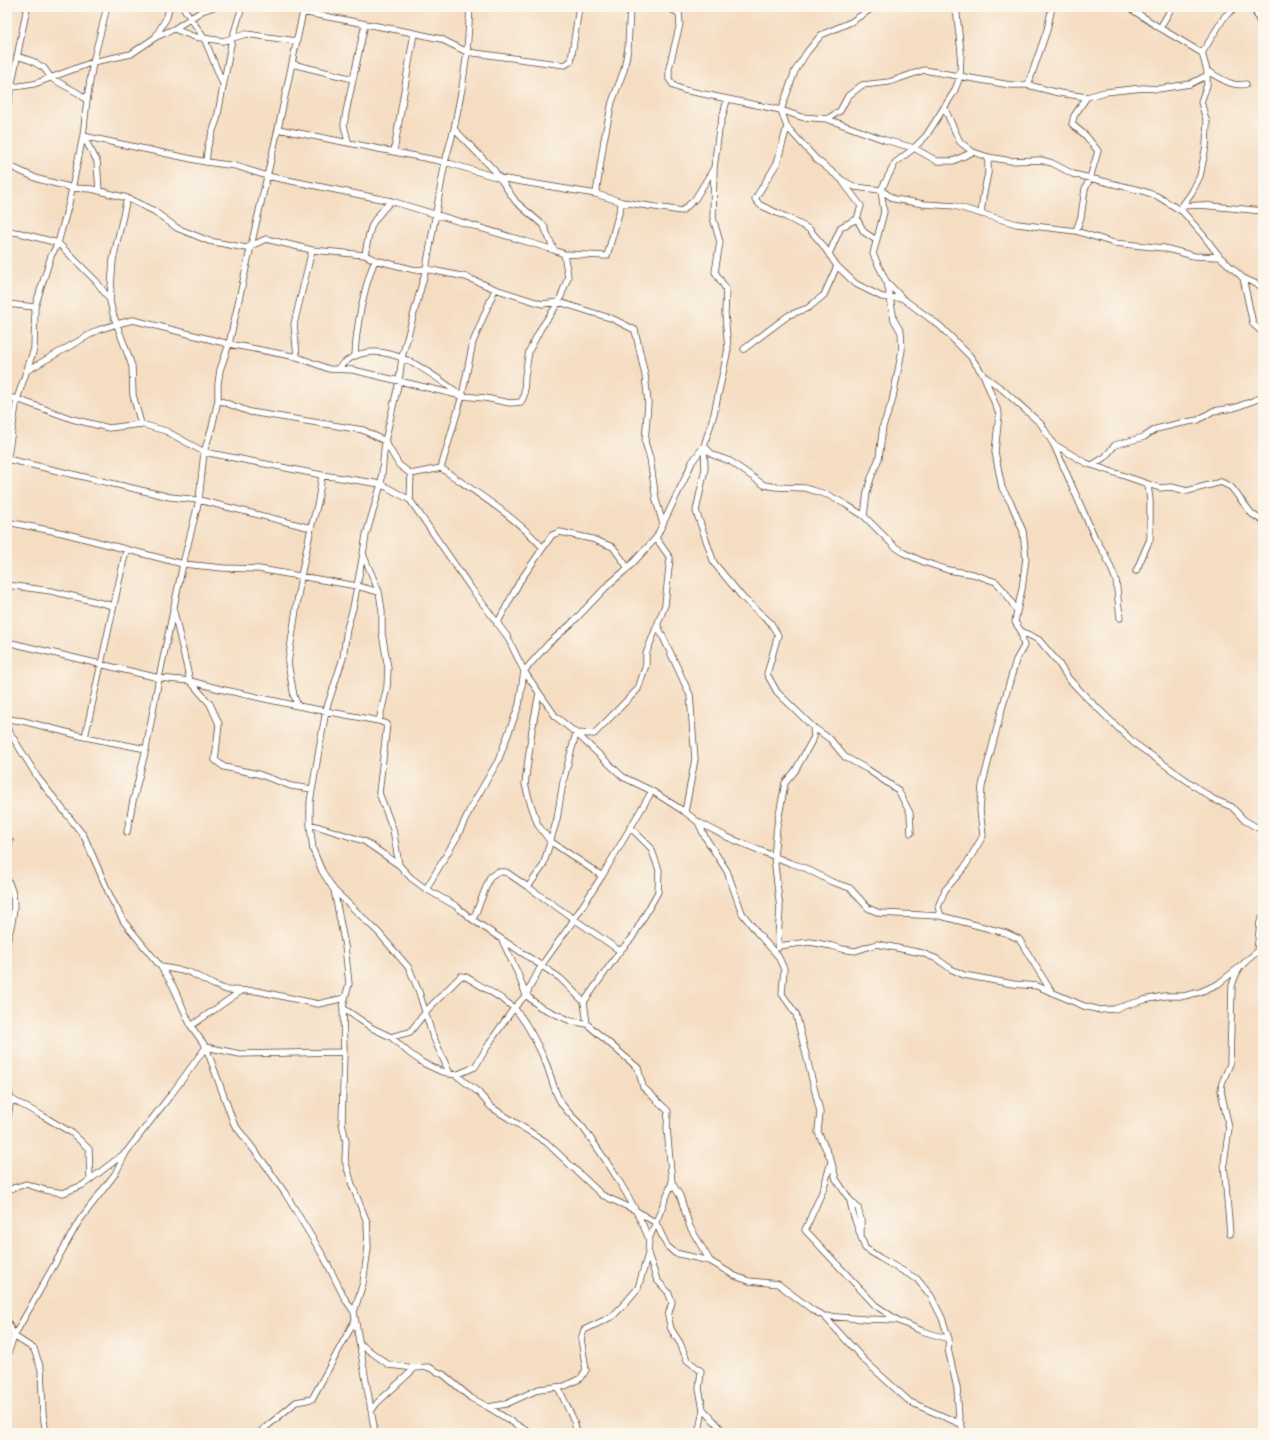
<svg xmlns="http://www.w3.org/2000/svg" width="1270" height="1440" font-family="Kalam,sans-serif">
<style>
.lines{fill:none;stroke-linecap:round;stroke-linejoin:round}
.minor-casing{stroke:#574537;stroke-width:7}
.secondary-casing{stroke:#574537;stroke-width:10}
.minor{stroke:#fff;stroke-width:5.5}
.secondary{stroke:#fff;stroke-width:8}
</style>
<rect width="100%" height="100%" fill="#fbf7ec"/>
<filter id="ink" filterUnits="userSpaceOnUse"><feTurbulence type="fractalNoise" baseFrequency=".025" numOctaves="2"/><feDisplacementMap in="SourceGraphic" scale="8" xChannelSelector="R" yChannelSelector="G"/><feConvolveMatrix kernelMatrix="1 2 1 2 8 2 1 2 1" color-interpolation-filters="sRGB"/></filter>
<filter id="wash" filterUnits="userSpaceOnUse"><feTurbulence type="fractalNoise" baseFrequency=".012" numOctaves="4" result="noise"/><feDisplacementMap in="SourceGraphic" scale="16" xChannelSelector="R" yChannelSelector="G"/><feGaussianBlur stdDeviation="0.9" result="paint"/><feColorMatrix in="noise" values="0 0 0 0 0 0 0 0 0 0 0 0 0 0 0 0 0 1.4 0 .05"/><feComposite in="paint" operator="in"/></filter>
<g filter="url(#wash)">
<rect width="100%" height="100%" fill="#f5ddc2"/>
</g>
<g filter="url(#ink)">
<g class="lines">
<g class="minor-casing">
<path id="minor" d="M183 7 204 38 223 84
M630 7 628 48 624 70 612 102 604 140 596 194 622 202 682 211 695 199 714 168 719 130 727 100
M667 7 679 13 680 24 669 68V79L674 86 684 90 781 110 801 117 827 119 840 111 848 96 862 85 889 82 924 70 1010 85H1028L1059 93 1087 97 1105 92 1143 88 1158 89 1190 84 1206 76
M874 7 851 22 821 35 807 52 795 71 781 110 787 127 777 163 755 199 760 205 786 217 809 229 822 244 837 266 856 284 882 297 902 298 940 326 970 356 984 376 1002 389 1041 424 1054 445 1087 520 1095 538 1105 554 1116 580 1120 618
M1128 7 1160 28 1202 53 1207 71C1219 77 1232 88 1246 84
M302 12 414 33 441 39 467 52 565 65 571 61 579 7
M1160 28 1172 7
M174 29 195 37 223 41 246 34 296 41
M156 36 167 17 169 7
M1202 53 1225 16 1236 7
M17 56 32 61 44 68 51 78 78 93 87 100
M292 64 353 79
M1207 71V85L1201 102 1207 123 1206 146 1200 176 1192 192 1182 206 1183 212 1203 235 1220 257 1243 278 1253 324 1263 333
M1028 85 1047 30 1052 7
M7 88 34 84 93 62 131 54 156 37 174 29 202 11 214 7
M944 107 960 142 973 152 988 157 1011 161 1041 160 1052 163 1073 174 1143 191 1157 196 1183 212
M7 108 27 7
M827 119 885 140 914 148 937 161H953L973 152
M787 127 816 159 842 180 855 187 881 190 894 199 924 204 955 206 1017 224 1076 231 1114 243 1164 248 1194 256 1220 257
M278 129 445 162 499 178 596 194
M454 129 494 170 516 202 544 226 554 250
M83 136 97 161 99 191
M348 142 344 125 346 112 365 24
M394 151 414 33
M206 162 208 145 217 119 232 39 242 7
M7 165 38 179 73 188 92 189 127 198 154 211 177 228 209 241 246 248 266 239 312 250 365 255 375 260 415 270 426 269 466 277 495 289 542 304 559 302 613 319 635 330 645 375 648 403 645 442 650 458 656 500 663 524
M127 198 113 260 110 301 113 314 132 366 133 395 141 424
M1182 206 1201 205 1263 211
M981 214 983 197 988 173V157
M857 219 864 232 876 240
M7 231 20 233 58 243 96 281 110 300
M1076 231 1081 217 1085 189 1090 178 1098 151 1086 136 1072 124 1074 116 1087 97
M564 254 607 256 622 202
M829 254 841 227 857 219 861 206 843 182
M365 255C370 225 370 223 391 201
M1243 278 1263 287
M902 298 886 281 873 254 884 212 881 190 895 163 914 148 926 136 954 92 960 77 961 52 956 7
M7 304 35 307
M744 349 789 315 808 308 824 295 837 266
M355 356C356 327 364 287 375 260
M297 357 294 324 312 250
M338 368C343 364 349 358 355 356 391 340 435 376 462 396L441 468
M28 370 98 330 117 324 133 320 229 344 297 357 329 369 353 370 462 396 485 398 510 403 521 402 524 396 525 376 529 351 541 328 559 302 568 277 564 254 554 250 391 201 267 176 236 166 206 162 83 136
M984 376 999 414 995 452 1002 488 1011 503 1023 531 1026 558 1022 589 1017 611
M462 396 473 342 495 289
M7 397 17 399 72 419 109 428 141 424 166 431 204 452 322 475 381 484 410 500 471 588 507 636 524 671 556 717 576 733 623 777 652 791 685 812 698 822 727 837 790 863 803 867 832 882 850 888 868 908 879 913 941 916 1006 933 1019 939 1051 991
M218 400 250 412 363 430 385 441 399 465 411 474 410 500
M1055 445 1086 463 1160 488 1171 487 1187 491 1221 482 1231 487 1252 514 1263 521
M704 446 713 455 730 461 764 485 776 487 805 488 828 495 845 504 864 516 894 546 904 553 924 562 948 570 973 574 996 582 1005 592 1017 611 1015 622 1021 631 1039 640 1057 661 1068 678 1086 697 1134 743 1213 799 1232 807 1244 820 1263 831
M704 446 705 469 696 511 714 563 743 598 770 622 778 635 767 674 777 692 813 727 830 739 845 757 867 769 898 790 910 813 911 833
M7 459 170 497 199 500 183 564 159 678 146 749 85 737 23 721 7 719
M7 462 17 399 34 349 35 307 51 256 58 243 69 203 83 136 87 100 93 62 107 7
M1092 465 1105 457 1115 445 1144 437 1156 429 1177 424 1198 420 1213 411 1234 408 1263 397
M411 474 441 468C475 492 515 516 542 547
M864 516 867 492 871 478 879 458 883 426 892 402 902 350 901 332 894 320 887 282
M7 522 63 533 183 564 223 568 259 569 357 586 379 592
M311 528 318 502 322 475
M1136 571 1150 539V500L1148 485
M7 585 51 591 114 606
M174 612 190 681 210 704 219 724 215 760 224 767 258 774 291 786 312 789
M497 624 520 581 552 535 560 532 592 539 613 547 628 568
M658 626 690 695 695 759 685 812
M7 642 159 678 190 681 220 689 298 706 379 721 387 724 379 793 393 829 399 865
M539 693 532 730 525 784 529 799 538 825 550 841 602 876
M298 706 294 696 288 663 301 576 311 528 199 500 204 452 212 427 218 400V384L220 370 229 344 248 259 278 129 304 7
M379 721 387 687 388 668 382 633V611L379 592 363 554 366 535 381 484 385 441 399 381 402 357 426 269 445 162 454 129 462 88 467 52 470 7
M7 728 38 778 84 836 111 898 124 922 161 967 173 986 191 1026 206 1047 234 1124 264 1163 285 1193 325 1259 345 1299 354 1312 375 1433
M85 737 126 550
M698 822 705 837 727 871 742 913 759 935 778 956 784 969 782 994 796 1014 820 1112 818 1132 831 1160 836 1179 850 1200 858 1208 861 1220V1237
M310 824 364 841 399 865 411 878 426 889 456 906 473 920 560 978 584 1002 587 1024 638 1068 643 1087 668 1111 667 1128 672 1183 680 1196 690 1227 710 1261
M127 832 133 801 146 749
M7 854 10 841
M7 879C19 900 13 920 7 942
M426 889 457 837 471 807 498 761 519 705 524 671 549 643 571 624 608 585 628 568 656 538
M334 890 378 932 409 968 419 992 432 1034 450 1074
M941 916 938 907 945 890 964 868 983 836 980 810 982 786 1001 712 1016 660 1024 646 1021 631
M473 920 490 877 497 872H506L528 887
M502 940 518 974 526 995 540 1007 571 1021 587 1024
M778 946 810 942 832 946 842 949 855 951 877 944 922 953 937 959 951 969 964 975 1013 984 1037 986 1084 1006 1100 1010 1114 1009 1144 1000 1164 996H1184L1200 992 1218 984 1241 966
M778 948V937L780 909 774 857 777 826 785 783 795 771 814 737 813 727
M620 951 632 938 658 892 659 870 651 848 630 827
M161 967 189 972 214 985 227 990 257 991 318 1004 345 998
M584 1002 620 951 528 887 543 866 557 819 563 782 576 733 594 734 638 689 646 665V654L665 605 670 558 656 538 686 476 692 462 704 446 714 414 728 349 725 313 726 289 715 272 720 242 713 218 714 168
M343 1008 372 1028 391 1037 409 1053 423 1063 440 1071 456 1075 475 1067 492 1039 514 1008 526 995 541 966 569 927 602 876 652 791
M191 1026 241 991
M391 1037 410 1032 428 1009 461 976 466 977C479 985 505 999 515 1009 528 1024 537 1043 545 1061 551 1074 553 1089 560 1101 566 1112 577 1120 584 1129 609 1164 633 1200 649 1239
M456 1075 478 1092 491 1107 546 1142 602 1195 635 1210 656 1223 667 1246 675 1253 710 1261 735 1276 749 1281 778 1284 814 1311 824 1316 865 1361 910 1402 961 1424
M7 1085 11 1099 7 1122
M11 1099 43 1116 72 1133 89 1149 90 1180
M831 1162 823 1190 805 1230 875 1305 897 1320 922 1331 949 1339
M672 1183 649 1239 648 1254 657 1280 668 1292 672 1302 668 1316 671 1329 680 1343 687 1360 701 1371 699 1389 703 1409 700 1426 697 1433
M7 1190 26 1184 45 1190 63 1193 83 1185 125 1153
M850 1201 853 1214 865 1248 880 1258 917 1279 931 1296 942 1318 949 1339 948 1349 957 1388 959 1418 964 1433
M1230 1234 1224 1163 1229 1128 1221 1091 1222 1083 1230 1064 1232 986C1237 968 1243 963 1257 952L1260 922 1263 917
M354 1312 363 1283 368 1248 367 1222 352 1185 345 1160 346 1141 342 1123 344 1052 343 1008 345 998 349 984 345 946 334 890 322 871 313 850 310 824V802L326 710 343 658 347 628 353 608 363 554
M824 1316 864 1319 897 1320
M7 1320 14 1336 34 1349 41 1369 43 1414 46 1433
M360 1344 389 1365 415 1368 428 1367 444 1375 471 1398 488 1407 506 1404 539 1389 565 1386 581 1378 586 1370 581 1339 584 1330 613 1316 627 1301 638 1288 648 1254
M7 1357 14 1336 79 1221 115 1174 127 1151 173 1092 206 1047 240 1054 344 1052
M558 1387 574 1421 577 1433
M488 1407 530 1433
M703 1409 725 1433
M372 1410 377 1403 415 1368
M259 1433 296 1402 312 1399 355 1320"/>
</g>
<g class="secondary-casing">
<path id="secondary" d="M1255 7 1263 26"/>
</g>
<use href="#minor" class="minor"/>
<use href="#secondary" class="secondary"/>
</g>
</g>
<rect width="1270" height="1440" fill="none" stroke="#fbf7ec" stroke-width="24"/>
</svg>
